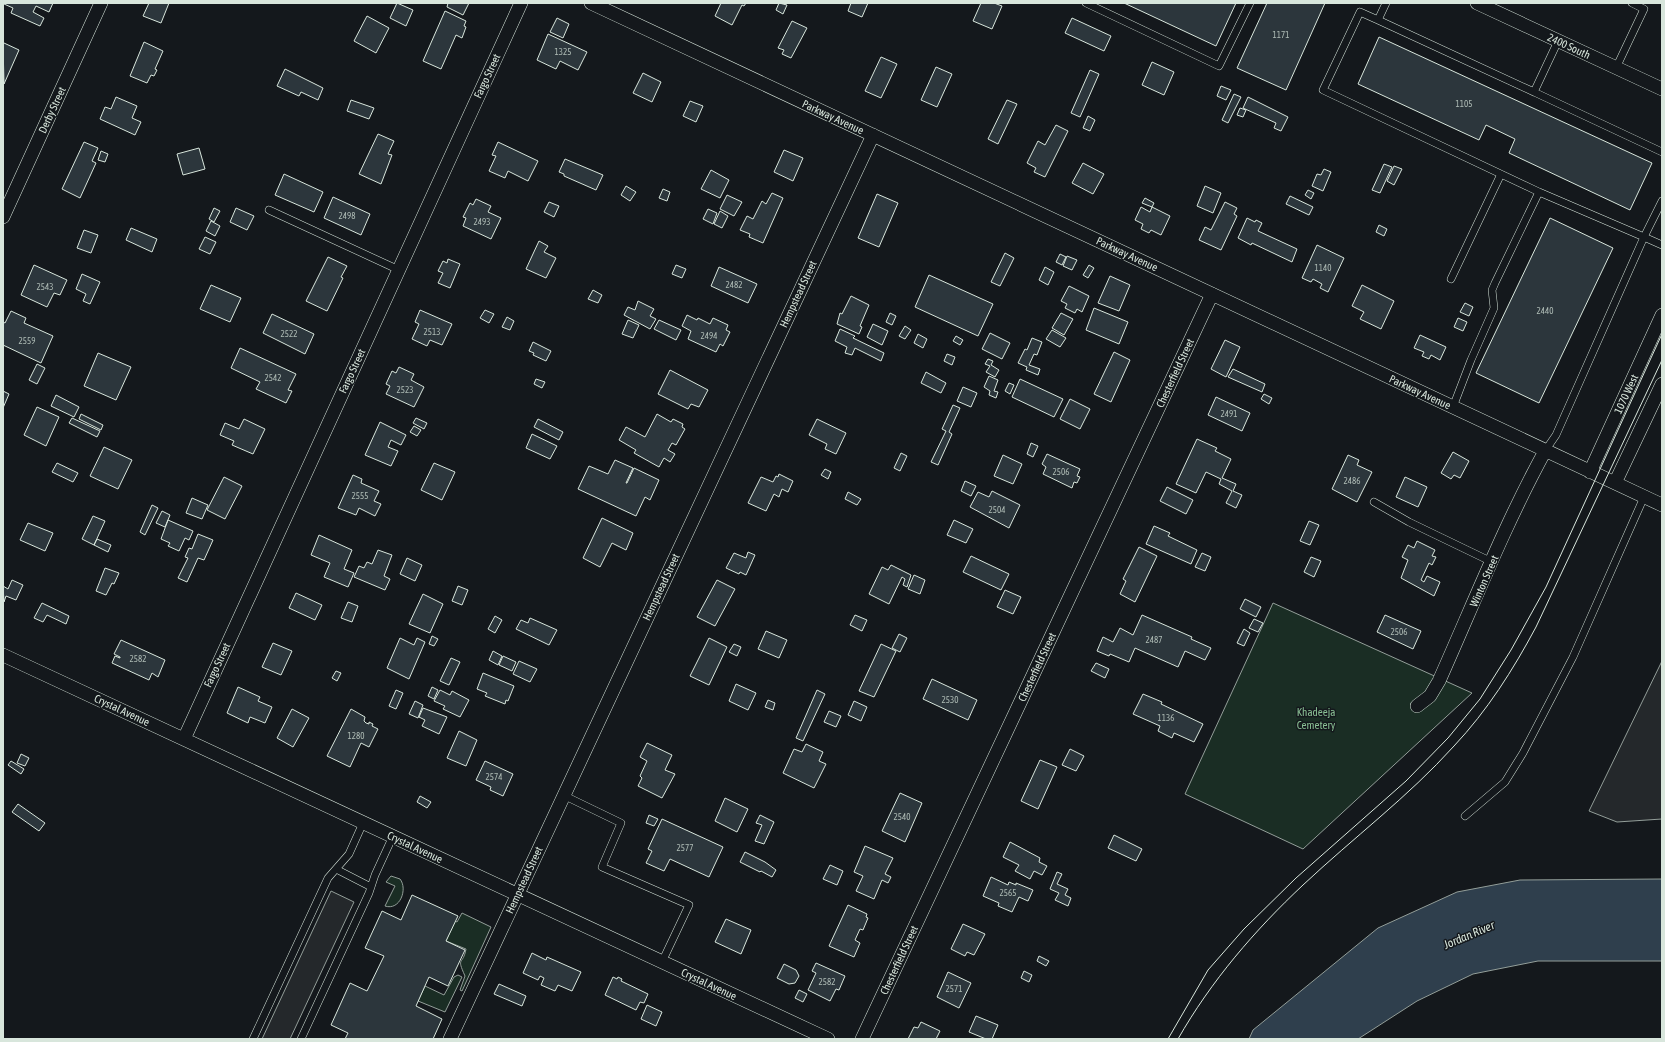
<svg xmlns="http://www.w3.org/2000/svg" width="1665" height="1042" font-family="'Asap Condensed',sans-serif">
<style>
.green{fill:#1a2d24;stroke:#939e99}
.parking{fill:#24282b;stroke:#939e99}
.water{fill:#2f3f4d;stroke:#939e99}
.building{fill:#2c363c;stroke:#d8e6dc}
.lines{fill:none;stroke-linecap:round;stroke-linejoin:round}
.service-casing{stroke:#d8e6dc;stroke-width:8}
.minor-casing{stroke:#d8e6dc;stroke-width:14}
.service{stroke:#14181c;stroke-width:7}
.minor{stroke:#14181c;stroke-width:13}
.tram{stroke:#d8e6dc;stroke-width:1}
.labels{text-anchor:middle;dominant-baseline:central;stroke-width:3;stroke-linejoin:round;paint-order:stroke}
.number-label{font-size:9px;fill:#adbab4}
.street-label{font-size:11px;fill:#d8e6dc;stroke:#14181c}
.park-label{font-size:11px;fill:#8ac095;stroke:#14181c}
.water-label{font-size:12px;font-style:italic;fill:#d8e6dc;stroke:#14181c}
</style>
<rect width="100%" height="100%" fill="#14181c"/>
<path class="green" d="M1273 603 1472 693 1303 849 1185 794Z
M391 876 400 879C408 889 400 911 385 906L395 886 386 882Z
M462 913 491 927 462 991 460 990 465 976C456 956 463 966 466 949L446 941 455 921 457 922Z
M458 975 462 977 445 1012 418 1001 425 986 444 995 454 977Z"/>
<path class="parking" d="M1662 661V819L1617 822 1589 811Z
M331 891 354 902 290 1039H262Z"/>
<path class="water" d="M1662 879V961H1538L1473 974 1417 1001 1358 1039H1249L1253 1030 1378 928 1457 892 1520 880Z"/>
<path class="building" d="M5 3H53L49 12 36 6 33 12 44 18 40 26 11 13 13 8 4 4Z
M149 3H169L161 23 143 16Z
M397 3 413 10 406 26 390 18Z
M448 3H469L463 15 447 7Z
M721 3H746L744 6 742 5 732 25 715 16Z
M779 3 787 5 783 14 776 10Z
M851 3H868L862 17 848 11Z
M981 3H994L1002 6 992 29 973 21Z
M1124 3H1236L1216 46Z
M1267 3H1325L1286 90 1237 68Z
M445 11 466 21 464 26 466 27 462 38 456 35 441 69 423 61Z
M367 16 389 28 376 53 354 41Z
M557 18 569 24 563 38 550 32Z
M1072 18 1111 36 1104 51 1065 33Z
M792 21 807 28 791 58 782 54 784 50 778 48Z
M548 34 587 52 578 70 560 61 556 69 537 60Z
M1379 37 1652 163 1630 210 1509 153 1515 139 1486 125 1479 140 1358 84Z
M144 42 163 51 155 69 157 70 154 76 151 75 147 83 130 76Z
M4 43 19 50 4 84 3 44Z
M881 57 897 64 881 98 865 91Z
M1152 62 1174 72 1164 95 1142 85Z
M936 67 952 74 937 107 921 100Z
M285 69 323 88 318 100 301 92 299 96 277 86Z
M1090 70 1099 74 1080 117 1071 113Z
M643 73 661 82 652 102 633 93Z
M1221 86 1231 90 1226 100 1217 96Z
M1234 94 1241 97 1228 123 1222 120Z
M116 97 137 106 132 118 141 122 135 135 100 119 105 107 111 109Z
M1248 97 1288 117 1281 131 1274 128 1276 123 1243 108Z
M351 100 374 108 369 119 347 111Z
M1007 100 1017 104 998 144 988 139Z
M690 101 703 106 696 122 683 116Z
M1240 108 1246 110 1243 117 1237 115Z
M1088 116 1095 120 1090 131 1083 128Z
M1056 125 1068 131 1045 177 1034 172 1036 168 1027 163 1038 141 1045 145Z
M378 134 394 141 388 154 392 155 381 184 359 174Z
M84 142 98 148 92 161 96 163 80 198 62 189Z
M498 142 538 161 528 181 508 171 505 178 489 171 496 156 492 155Z
M199 148 205 169 183 175 177 154Z
M784 150 803 158 793 181 774 172Z
M101 151 108 154 105 162 98 160Z
M565 159 603 175 596 190 564 176V174L559 172Z
M1083 163 1104 174 1093 194 1072 183Z
M1384 164 1392 167 1380 193 1372 190Z
M1394 166 1402 169 1394 185 1387 181Z
M1324 169 1331 172 1323 191 1312 186 1317 174 1321 175Z
M711 170 729 180 720 198 701 189Z
M284 174 323 192 314 212 275 195Z
M626 186 636 192 630 201 621 195Z
M1205 186 1221 193 1213 213 1197 206Z
M663 189 670 192 667 201 659 198Z
M1308 190 1314 193 1311 199 1305 195Z
M772 193 783 198 763 243 749 237 750 234 740 230 747 216 753 219 762 201 766 204Z
M877 194 898 203 879 247 858 238Z
M727 195 742 202 734 216 720 209Z
M1290 196 1313 207 1309 215 1286 204Z
M333 197 370 214 361 235 324 218Z
M1145 198 1154 203 1152 207 1142 203Z
M476 199 491 206 488 212 501 218 491 239 463 226 466 218 463 217 470 203 473 205Z
M549 202 559 206 554 217 544 212Z
M1225 202 1237 208 1234 214 1237 216 1221 250 1199 240 1205 227 1211 230Z
M1141 207 1150 212 1152 207 1170 216 1161 235 1151 230 1149 233 1141 229 1143 224 1135 220Z
M214 208 220 211 214 222 209 219Z
M236 208 254 216 247 230 230 222Z
M708 209 717 213 713 224 703 219Z
M720 211 728 216 722 228 714 224Z
M1247 218 1255 222 1256 220 1262 223 1258 231 1297 249 1292 262 1252 243 1251 245 1238 238Z
M1550 218 1613 248 1539 403 1476 373Z
M211 221 220 226 215 236 206 231Z
M1379 225 1387 229 1384 236 1376 232Z
M131 228 157 239 152 252 126 240Z
M84 230 98 235 91 253 77 248Z
M205 237 216 242 210 254 199 249Z
M539 241 548 246 544 252 556 258 546 278 526 269Z
M1317 245 1344 258 1328 292 1320 288 1322 284 1313 279 1311 282 1302 278Z
M1005 253 1014 258 1000 286 991 282Z
M1060 254 1066 257 1062 265 1056 262Z
M1067 256 1077 260 1072 270 1063 266Z
M328 257 347 266 341 277 343 278 327 311 306 301Z
M448 259 460 264 450 288 438 283 443 273 438 271 443 261 447 263Z
M34 265 67 280 60 295 54 293 47 307 21 295Z
M676 265 686 269 682 278 672 274Z
M1089 265 1094 268 1088 278 1083 275Z
M719 267 757 284 748 303 711 286Z
M1045 267 1054 272 1048 285 1039 280Z
M82 274 100 282 90 304 83 301 86 294 76 289Z
M929 275 993 304 978 336 915 307Z
M1110 276 1130 285 1119 311 1098 303Z
M211 285 241 298 230 322 200 309Z
M1362 285 1394 301 1381 329 1360 319 1364 312 1352 306Z
M1069 286 1089 296 1082 312 1077 309 1075 313 1065 308 1067 304 1061 301Z
M593 290 602 295 598 303 588 299Z
M851 296 869 305 860 326 862 327 859 334 837 324 840 313 842 314Z
M638 301 654 309 650 316 656 319 650 329 624 315 628 307 635 310Z
M1465 303 1473 307 1469 316 1460 312Z
M1094 308 1128 322 1119 344 1086 330Z
M420 310 452 324 442 345 430 340 427 346 412 339 419 324 415 322Z
M485 310 494 314 489 323 480 318Z
M11 311 26 318 24 323 53 336 41 363 3 345V322L5 323Z
M890 313 896 316 892 325 886 322Z
M1061 313 1073 319 1064 335 1052 328Z
M272 314 314 334 305 354 263 333Z
M687 315 697 320 698 318 710 324 713 318 728 325 726 330 730 332 723 346 720 344 716 352 688 339 691 331 682 326Z
M507 317 514 321 510 330 502 327Z
M1458 318 1467 322 1463 331 1454 327Z
M628 320 639 325 633 338 622 334Z
M659 320 681 330 676 340 654 329Z
M873 324 888 331 882 345 867 337Z
M905 326 911 330 905 339 899 336Z
M840 329 855 336 853 338 884 353 881 361 855 348 852 355 845 353 847 347 835 341Z
M1052 330 1066 338 1060 347 1046 339Z
M990 333 1010 343 1002 359 982 349Z
M918 334 927 339 923 348 914 343Z
M1420 335 1446 347 1440 360 1431 355 1429 359 1422 356 1424 352 1414 348Z
M956 336 963 340 960 345 953 341Z
M1032 338 1042 342 1037 355 1034 354 1029 365 1040 369 1038 375 1026 370 1027 367 1018 363 1025 349 1027 350Z
M1225 340 1240 347 1226 377 1211 369Z
M533 342 551 351 546 361 533 355 534 353 529 351Z
M240 348 296 374 288 390 292 391 286 403 256 389 260 382 231 368Z
M1114 352 1130 360 1111 402 1094 394Z
M98 353 131 367 116 400 84 386Z
M947 354 955 357 952 365 944 361Z
M988 359 993 361 991 365 999 370 995 377 986 372 990 366 985 364Z
M37 364 45 368 37 384 29 380Z
M399 367 414 374 411 380 424 387 414 407 386 394 390 386 386 384 392 371 396 373Z
M1233 369 1265 384 1262 392 1228 377Z
M670 370 708 390 699 407 691 404 688 409 658 394Z
M926 372 946 383 941 393 921 383Z
M989 376 998 380 994 391 998 392 996 398 989 395 990 391 984 387Z
M536 379 545 382 542 388 534 384Z
M1020 379 1063 399 1054 417 1012 397Z
M1009 383 1014 385 1010 394 1005 391Z
M963 387 977 393 971 407 957 401Z
M3 391 9 394 3 408Z
M1264 394 1272 398 1269 404 1261 399Z
M56 395 79 407 74 417 51 406Z
M1216 397 1250 413 1242 431 1208 415Z
M1070 399 1090 409 1080 429 1060 419Z
M953 405 960 408 949 432 952 434 938 465 931 462 946 431 942 429Z
M37 407 59 417 46 446 24 435Z
M81 414 103 425 101 430 79 419Z
M657 414 671 422 673 419 683 424 682 427 685 429 676 445 672 443 668 450 675 454 670 462 664 458 659 467 634 453 636 450 619 440 626 427 645 437Z
M72 418 100 431 97 437 69 423Z
M416 418 427 423 424 429 413 423Z
M244 419 265 429 253 454 232 445 234 441 220 435 225 423 239 429Z
M538 419 563 432 559 440 534 427Z
M817 419 846 433 836 454 825 449 827 444 809 435Z
M380 422 406 435 401 445 391 440 388 447 398 451 391 466 365 455Z
M414 426 421 430 417 436 410 432Z
M532 434 557 446 550 459 526 448Z
M1197 439 1217 448 1215 451 1231 459 1222 478 1236 484 1233 491 1242 495 1236 508 1226 503 1232 491 1219 484 1221 479 1206 472 1196 493 1176 484Z
M1031 443 1038 446 1033 457 1027 454Z
M104 447 132 460 118 489 90 476Z
M1453 452 1469 461 1460 478 1454 475 1451 479 1441 473Z
M901 453 907 456 900 471 894 468Z
M1047 454 1080 469 1077 476 1080 477 1077 483 1074 482 1072 488 1043 474 1046 467 1042 464Z
M1003 455 1022 464 1013 484 994 476Z
M1348 455 1359 460 1357 465 1372 472 1357 502 1332 489Z
M615 460 633 468 626 483H627L634 468 659 480 650 500 645 497 636 516 578 489 589 466 608 474Z
M57 463 78 473 73 482 52 472Z
M434 463 455 472 442 500 421 490Z
M825 469 831 472 828 479 821 475Z
M779 474 793 481 788 492 782 489 779 497 774 494 766 511 748 503 761 477 773 482 776 476 778 477Z
M353 475 362 479 361 483 379 491 374 501 381 504 375 516 359 508 356 515 338 508Z
M224 477 242 486 225 519 207 510Z
M1405 477 1427 487 1418 507 1396 497Z
M965 481 976 486 971 496 961 491Z
M1167 487 1193 500 1186 514 1160 501Z
M992 491 1020 505 1009 528 970 507 978 492 989 497Z
M848 492 861 499 857 505 845 499Z
M192 498 208 505 202 519 186 513Z
M152 505 158 508 145 535 140 532Z
M162 511 170 515 165 527 156 523Z
M93 516 105 521 94 545 82 539Z
M602 518 633 533 626 550 612 543 600 567 583 558Z
M168 520 193 531 189 540 185 538 179 551 168 546 170 543 161 539Z
M954 520 973 529 966 543 947 535Z
M1309 521 1319 525 1310 545 1300 541Z
M28 523 53 533 45 551 20 540Z
M1154 526 1170 533 1168 536 1197 550 1191 564 1146 544Z
M198 534 213 540 204 560 198 558 187 582 178 578 188 558 185 557 189 548 192 549Z
M319 535 352 550 344 569 354 573 348 587 324 577 330 563 311 555Z
M97 539 111 545 108 552 94 545Z
M1417 541 1435 550 1432 556 1436 557 1432 565 1429 563 1421 580 1424 582 1427 576 1440 582 1434 596 1401 578 1408 560 1402 557 1408 545 1414 548Z
M1139 547 1157 556 1135 602 1120 594 1126 581 1123 579Z
M378 550 392 555 384 576 390 579 385 590 354 577 359 566 364 568 367 562 372 564Z
M748 552 755 555 746 575 740 572 739 574 726 568 734 553 746 558Z
M1202 553 1211 557 1205 571 1195 567Z
M971 556 1009 574 1001 590 963 572Z
M1311 557 1321 561 1314 577 1304 572Z
M407 558 422 565 415 581 400 574Z
M891 565 911 575 907 587 903 585 905 579 902 577 889 604 869 594 882 567 888 570Z
M105 568 119 573 114 584 112 583 106 595 96 591Z
M914 575 925 580 920 594 908 589Z
M12 580 23 585 16 600 6 596 4 602 3 586 8 589Z
M717 580 735 589 715 626 697 617Z
M458 586 468 590 462 605 452 601Z
M1005 590 1021 597 1013 614 997 607Z
M296 593 322 605 315 620 289 608Z
M423 594 443 604 430 633 409 624Z
M1245 599 1261 607 1256 617 1240 609Z
M348 602 358 606 352 622 341 618Z
M42 603 69 616 66 624 47 615 43 622 34 618Z
M855 615 867 620 862 631 850 625Z
M1142 615 1192 637 1191 639 1211 648 1205 660 1185 651 1178 667 1135 648 1129 662 1110 654 1109 656 1097 651 1103 637 1113 642 1120 628 1133 635Z
M1385 615 1421 631 1413 649 1377 632Z
M495 616 502 620 495 633 488 629Z
M530 618 557 630 549 645 516 629 521 620 528 623Z
M1254 619 1263 623 1258 632 1249 628Z
M1244 629 1250 633 1244 646 1237 643Z
M766 631 787 640 779 658 758 649Z
M899 634 907 638 900 652 892 648Z
M432 636 438 639 434 646 429 644Z
M400 638 414 645 417 638 425 642 409 679 387 668Z
M709 638 727 647 709 685 690 676Z
M121 640 165 660 158 677 152 673 149 680 112 663 115 656 120 658V657L114 654Z
M273 643 292 651 281 675 262 667Z
M734 644 741 647 737 656 729 652Z
M881 644 896 651 874 697 859 691Z
M493 651 502 656 498 665 489 660Z
M503 656 516 662 512 671 499 665Z
M451 658 460 662 449 685 440 681Z
M519 661 537 669 530 682 513 674Z
M1096 663 1109 669 1105 678 1091 671Z
M336 671 341 673 337 681 332 678Z
M483 673 514 686 508 701 506 700 505 704 485 696 487 693 477 689Z
M932 679 977 700 968 720 923 699Z
M736 684 756 693 748 710 729 701Z
M238 687 260 697 258 701 272 707 265 723 250 717 248 723 227 713Z
M432 687 438 690 434 699 428 696Z
M396 690 403 693 396 709 389 706Z
M440 690 450 695 452 691 469 700 460 717 443 709 445 706 434 701Z
M817 690 825 694 803 741 796 738Z
M1143 694 1162 702 1161 704 1203 724 1194 742 1174 733 1172 738 1158 731 1160 726 1133 714Z
M768 700 775 703 773 710 765 707Z
M415 701 423 705 418 718 409 714Z
M854 701 867 707 861 721 848 715Z
M423 708 447 717 439 734 422 726 425 720 419 717Z
M292 709 309 718 293 747 277 738Z
M351 709 365 717 364 721 366 723 369 724V722L373 724 372 726 378 729 369 747 361 743 350 767 327 756Z
M829 711 841 716 836 727 824 722Z
M459 731 477 740 466 766 447 758Z
M647 743 672 755 665 770 675 774 662 798 638 786 642 778 640 776 647 761 640 757Z
M806 744 823 752 819 761 826 764 814 788 783 773 794 749 802 752Z
M1070 749 1084 756 1076 771 1062 765Z
M21 754 29 758 25 766 17 763Z
M1040 760 1057 767 1038 809 1021 801Z
M11 761 24 769 21 774 8 765Z
M485 761 513 774 503 796 490 790 491 787 476 780Z
M900 793 922 803 905 842 882 831Z
M420 796 431 802 427 808 417 802Z
M725 798 748 809 737 832 715 821Z
M18 804 45 823 39 831 12 812Z
M649 815 658 819 654 826 646 823Z
M760 815 774 822 764 844 755 841 762 825 756 823Z
M662 819 723 847 709 877 670 859 664 871 646 863 652 851 648 849Z
M1114 835 1142 849 1136 861 1108 848Z
M1010 842 1040 858 1039 862 1047 866 1042 875 1034 871 1030 879 1015 871 1019 865 1003 857Z
M865 846 893 858 885 874 891 877 888 883 882 880 874 899 856 891 863 876 854 872Z
M745 852 765 862 776 870 772 877 761 871 760 872 740 862Z
M830 865 843 871 837 885 823 879Z
M1057 872 1062 874 1057 884 1068 889 1065 895 1071 898 1068 906 1055 900 1059 893 1050 889Z
M991 877 1008 885 1009 882 1016 885V883L1033 890 1028 901 1019 897 1012 912 998 906 999 903 983 896Z
M412 895 458 916 446 941 465 950 448 986 429 977 416 1006 442 1019 433 1039H345L348 1033 331 1025 350 983 367 991 384 956 365 948 382 911 401 920Z
M848 905 867 914 866 917 868 918 863 930 860 929 855 940 860 943 854 957 829 946Z
M726 919 751 930 741 954 715 942Z
M963 924 985 934 974 955 967 952 965 956 951 949Z
M532 953 546 960 547 957 581 972 572 991 558 985 555 991 541 985 544 978 540 976 538 980 523 973Z
M1039 956 1049 961 1046 966 1037 961Z
M816 963 845 976 839 990 836 989 830 1001 808 990 816 973 812 971Z
M784 964 796 970 799 976 795 983 789 984 777 978Z
M1024 971 1032 975 1029 982 1021 978Z
M948 972 971 983 959 1008 937 997Z
M613 977 617 979 618 977 622 979 621 981 648 994 644 1003 640 1002 636 1010 605 995Z
M499 984 526 996 522 1006 494 994Z
M799 990 807 994 803 1002 795 998Z
M647 1005 662 1012 656 1026 641 1019Z
M976 1016 998 1025 992 1039H986L969 1032Z
M921 1022 940 1031 936 1039H908L914 1027 918 1028Z"/>
<g class="lines">
<g class="service-casing">
<path id="service" d="M1086 3 1219 66 1250 3
M1386 3 1378 20 1534 92
M1378 20 1360 12 1323 90 1539 192 1644 237 1556 435 1545 451
M1558 41 1534 92 1662 152
M1616 68 1644 9 1632 3
M1662 201 1644 237 1662 245
M269 210 399 270
M1451 279 1501 174
M1453 407 1471 360 1494 308 1492 290 1495 283 1539 192
M1374 502 1409 522 1492 562
M563 795 621 823 602 867 689 905 662 962
M1465 816 1505 782 1523 753 1573 657 1644 497
M336 869 371 887
M253 1039 328 878 349 854 363 823
M301 1039 369 893 375 875 393 836"/>
</g>
<g class="minor-casing">
<path id="minor" d="M591 3 1662 505
M1477 3 1662 89
M3 217 101 3
M1590 472 1662 315
M1615 483 1662 384
M3 655 828 1039
M1417 706 1430 696 1439 681C1473 605 1505 524 1545 451
M184 739 521 3
M450 1039 873 135
M862 1039 1212 294"/>
</g>
<use href="#service" class="service"/>
<use href="#minor" class="minor"/>
<path class="tram" d="M1168 1039 1208 970 1244 929 1296 878 1406 781 1448 738 1480 699 1511 650 1546 587 1662 334
M1178 1039C1211 981 1255 930 1303 885 1353 838 1408 797 1454 746 1487 711 1513 670 1536 627L1662 360"/>
</g>
<g class="labels">
<g class="number-label">
<text x="1281" y="35">1171</text>
<text x="563" y="52">1325</text>
<text x="1464" y="104">1105</text>
<text x="347" y="216">2498</text>
<text x="482" y="222">2493</text>
<text x="1323" y="268">1140</text>
<text x="734" y="285">2482</text>
<text x="45" y="287">2543</text>
<text x="1545" y="311">2440</text>
<text x="432" y="332">2513</text>
<text x="289" y="334">2522</text>
<text x="709" y="336">2494</text>
<text x="27" y="341">2559</text>
<text x="273" y="378">2542</text>
<text x="405" y="390">2523</text>
<text x="1229" y="414">2491</text>
<text x="1061" y="472">2506</text>
<text x="1352" y="481">2486</text>
<text x="360" y="496">2555</text>
<text x="997" y="510">2504</text>
<text x="1399" y="632">2506</text>
<text x="1154" y="640">2487</text>
<text x="138" y="659">2582</text>
<text x="950" y="700">2530</text>
<text x="1166" y="718">1136</text>
<text x="356" y="736">1280</text>
<text x="494" y="777">2574</text>
<text x="902" y="817">2540</text>
<text x="685" y="848">2577</text>
<text x="1008" y="893">2565</text>
<text x="827" y="982">2582</text>
<text x="954" y="989">2571</text>
</g>
<g class="street-label">
<text transform="translate(1569 46) rotate(25)">2400 South</text>
<text transform="translate(487 76) rotate(-65)">Fargo Street</text>
<text transform="translate(52 110) rotate(-65)">Derby Street</text>
<text transform="translate(833 117) rotate(25)">Parkway Avenue</text>
<text transform="translate(1127 254) rotate(25)">Parkway Avenue</text>
<text transform="translate(798 294) rotate(-65)">Hempstead Street</text>
<text transform="translate(352 371) rotate(-65)">Fargo Street</text>
<text transform="translate(1175 373) rotate(-65)">Chesterfield Street</text>
<text transform="translate(1420 392) rotate(25)">Parkway Avenue</text>
<text transform="translate(1626 394) rotate(-65)">1070 West</text>
<text transform="translate(1484 581) rotate(-66)">Winton Street</text>
<text transform="translate(661 587) rotate(-65)">Hempstead Street</text>
<text transform="translate(217 665) rotate(-65)">Fargo Street</text>
<text transform="translate(1037 667) rotate(-65)">Chesterfield Street</text>
<text transform="translate(122 710) rotate(25)">Crystal Avenue</text>
<text transform="translate(415 847) rotate(25)">Crystal Avenue</text>
<text transform="translate(524 880) rotate(-65)">Hempstead Street</text>
<text transform="translate(899 960) rotate(-65)">Chesterfield Street</text>
<text transform="translate(709 984) rotate(25)">Crystal Avenue</text>
</g>
<g class="park-label">
<text x="1316" y="712">Khadeeja<tspan x="1316" dy="13">Cemetery</tspan></text>
</g>
<g class="water-label">
<text transform="translate(1469 935) rotate(-23)">Jordan River</text>
</g>
</g>
<rect width="1665" height="1042" fill="none" stroke="#d8e6dc" stroke-width="8"/>
</svg>
